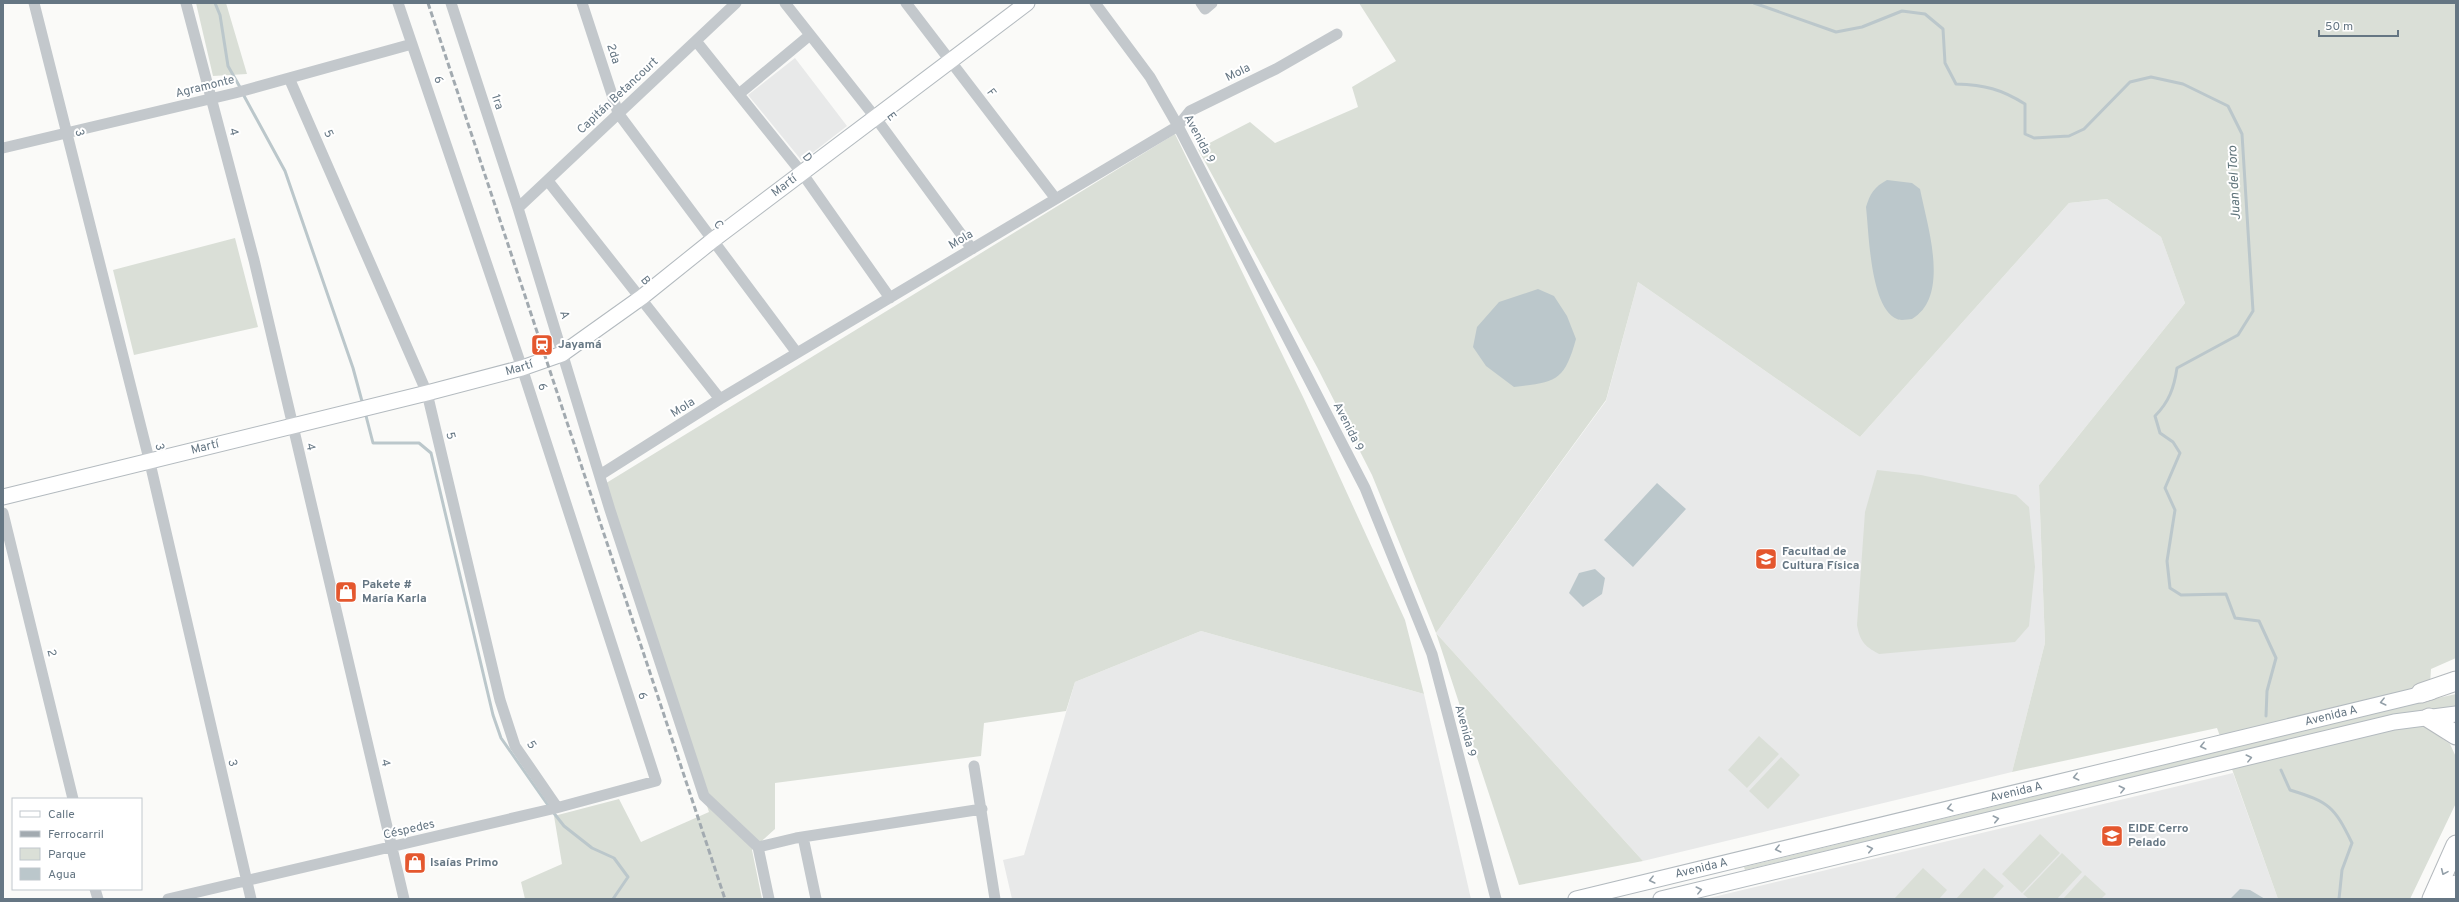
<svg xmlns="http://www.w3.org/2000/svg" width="2459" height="902" font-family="Overpass,sans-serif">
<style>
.built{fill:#e8e9e9}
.green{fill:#dadfd7}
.water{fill:#bbc7cb}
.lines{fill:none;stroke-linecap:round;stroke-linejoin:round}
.stream{stroke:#bbc7cb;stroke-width:3}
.secondary-casing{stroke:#b3babf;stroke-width:17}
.highway-casing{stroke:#b4b9bd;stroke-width:21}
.street{stroke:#c3c8cc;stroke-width:11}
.secondary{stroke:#fff;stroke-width:15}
.highway{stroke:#fff;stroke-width:19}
.rail{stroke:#a2aab0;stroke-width:3;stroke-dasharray:6 3;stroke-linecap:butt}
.oneway{stroke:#939fa8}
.labels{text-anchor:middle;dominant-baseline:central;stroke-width:4;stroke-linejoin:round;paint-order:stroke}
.street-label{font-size:12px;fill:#657683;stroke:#fff}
.poi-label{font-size:12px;font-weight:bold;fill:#657683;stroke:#fff;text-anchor:start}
.water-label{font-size:13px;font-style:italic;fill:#60757c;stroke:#fff}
</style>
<rect width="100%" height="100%" fill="#fafaf8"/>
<path class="built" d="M795 58 847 126 802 161 748 95Z
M2107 199 2161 237 2185 303 2039 485 2045 643 2012 772 1643 861 1436 633 1606 401 1638 282 1860 437 2069 203Z
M1201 631 1424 694 1471 899H1012L1003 860 1024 855 1075 682Z
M2233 773 2278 899H1705Z"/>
<path class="green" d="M196 3H226L247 74 213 76Z
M1359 3H2456V658L2431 669 2429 700 2456 694V709L2427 728 2450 744 2456 757V803L2410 899H2278L2227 755 1745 870 1744 867 2225 750 2217 728 2012 772 2045 643 2039 485 2185 303 2161 237 2107 199 2069 203 1860 437 1638 282 1606 400 1436 633 1643 861 1519 885 1436 633 1372 475 1317 367 1198 149 1250 122 1275 143 1358 107 1352 87 1396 61Z
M1175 134 1304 399 1405 620 1424 694 1201 631 1075 682 1066 711 984 723 981 756 775 783V829L752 850 762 899H525L521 882 562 864 554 816 619 799 641 842 709 812 603 485Z
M235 238 258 327 134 355 113 270Z
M1877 470 1921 475 2016 495 2029 507 2035 567 2029 626 2015 642 1879 654C1864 646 1860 641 1857 625L1865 512Z
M1759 736 1779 754 1747 788 1728 770Z
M1781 757 1800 775 1768 809 1749 791Z
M2040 834 2060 853 2022 893 2002 874Z
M2062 853 2082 872 2057 899H2029L2023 894Z
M1923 868 1947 890 1939 899H1894Z
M1984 868 2004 886 1992 899H1956Z
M2085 875 2106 894 2101 899H2063Z"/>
<path class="water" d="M1887 180 1912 183 1920 189C1927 225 1951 296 1912 319 1908 319 1901 321 1897 319 1870 308 1869 233 1866 207 1870 194 1874 187 1887 180Z
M1538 289 1554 296 1567 316 1576 339C1564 382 1556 382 1514 387L1486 366 1473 347 1477 327 1499 302Z
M1657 483 1686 509 1633 567 1604 540Z
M1595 569 1605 578 1602 594 1583 607 1569 593 1579 573Z
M2240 889 2250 890 2265 899H2230Z"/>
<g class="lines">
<path class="stream" d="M215 3 220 15 228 66 241 89
M1754 3 1836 32 1862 27 1902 11 1925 14 1943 29 1945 63 1956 84C1985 85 2001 89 2025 104V134L2034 138 2069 136 2084 129 2130 82 2151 77 2183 84 2228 106 2242 134 2253 311 2238 335 2177 368C2174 388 2169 402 2155 416L2160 433 2173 442 2180 453 2165 488 2175 510 2167 561 2170 588 2181 595 2226 594 2235 618 2259 621 2276 658 2267 691 2266 716
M243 94 285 171 353 368 363 405
M365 412 373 443H419L431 453 493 715 501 738 550 808
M2281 770 2290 790C2329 802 2334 806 2352 843L2342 870 2339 899
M553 812 564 826 592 848 614 858 628 877 613 899"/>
<g class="secondary-casing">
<g id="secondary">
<path id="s1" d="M3 497 427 393 522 368 562 354 642 297 713 240 1027 3"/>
<path id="s2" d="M1576 899 2431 692"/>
<path d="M1661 899 2394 722 2456 714"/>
</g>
</g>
<g class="highway-casing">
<path id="highway" d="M2421 693 2456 681
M2429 718 2456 735
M2432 899 2456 845
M2450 899 2456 885"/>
</g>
<path class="street" d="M34 3 150 463 251 899
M186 3 254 260 404 899
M451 3 518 208 610 510 704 796 758 847 769 899
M582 3 618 113 797 353
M785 3 875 117 972 249
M906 3 1056 199
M1095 3 1150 77 1178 126 1365 488 1432 654 1496 899
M1201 3 1205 9 1212 3
M696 41 802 173 890 298
M289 78 427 393 500 700 515 746 557 807
M739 94 810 35
M3 148 235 93 412 44
M548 181 720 399
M518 208 736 3
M600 475 720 399 1178 126 1190 111 1276 69 1337 34
M3 513 73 799
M974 766 995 899
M803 837 816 899
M758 847 796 838 982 809
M95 889 98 899
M168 899 556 808 656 781 522 368 398 3"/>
<use href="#secondary" class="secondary"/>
<use href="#highway" class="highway"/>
<path class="rail" d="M428 3 725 899"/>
</g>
<defs><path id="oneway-chevron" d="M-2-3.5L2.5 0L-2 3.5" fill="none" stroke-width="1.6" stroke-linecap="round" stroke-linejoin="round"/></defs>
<g class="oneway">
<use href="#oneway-chevron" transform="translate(2383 702) rotate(166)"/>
<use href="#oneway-chevron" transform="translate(2203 746) rotate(166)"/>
<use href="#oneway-chevron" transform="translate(2249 758) rotate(-14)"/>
<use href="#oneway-chevron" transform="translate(2076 777) rotate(166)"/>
<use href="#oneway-chevron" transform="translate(2122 789) rotate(-14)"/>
<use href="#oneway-chevron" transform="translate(1950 808) rotate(166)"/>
<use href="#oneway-chevron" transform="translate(1996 819) rotate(-13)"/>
<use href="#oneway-chevron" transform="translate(1778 849) rotate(166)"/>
<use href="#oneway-chevron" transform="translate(1870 849) rotate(-13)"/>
<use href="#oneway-chevron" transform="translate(2444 872) rotate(114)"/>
<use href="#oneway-chevron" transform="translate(1652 880) rotate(166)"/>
<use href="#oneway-chevron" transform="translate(1699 890) rotate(-14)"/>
</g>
<defs>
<g id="station-square" transform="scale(1.15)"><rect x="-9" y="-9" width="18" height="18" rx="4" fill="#e4572e" stroke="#fff"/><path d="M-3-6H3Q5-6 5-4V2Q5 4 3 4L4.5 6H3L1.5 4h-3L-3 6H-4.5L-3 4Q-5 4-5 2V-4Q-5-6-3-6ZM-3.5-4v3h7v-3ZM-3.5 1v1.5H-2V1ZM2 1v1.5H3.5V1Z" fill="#fff"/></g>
<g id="university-square" transform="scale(1.15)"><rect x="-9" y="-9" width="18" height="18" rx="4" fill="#e4572e" stroke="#fff"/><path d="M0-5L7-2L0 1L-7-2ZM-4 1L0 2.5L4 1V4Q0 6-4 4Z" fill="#fff"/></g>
<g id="shop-square" transform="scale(1.15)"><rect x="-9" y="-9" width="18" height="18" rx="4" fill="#e4572e" stroke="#fff"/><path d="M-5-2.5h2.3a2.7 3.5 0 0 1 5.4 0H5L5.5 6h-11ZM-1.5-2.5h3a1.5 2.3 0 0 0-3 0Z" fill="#fff"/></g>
<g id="school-square" transform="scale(1.15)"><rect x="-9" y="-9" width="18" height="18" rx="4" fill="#e4572e" stroke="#fff"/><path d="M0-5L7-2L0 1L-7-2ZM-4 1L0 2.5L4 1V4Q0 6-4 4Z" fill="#fff"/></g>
</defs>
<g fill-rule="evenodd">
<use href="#station-square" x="542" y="345"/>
<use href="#university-square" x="1766" y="559"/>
<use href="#shop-square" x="346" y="592"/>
<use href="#school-square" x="2112" y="836"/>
<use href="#shop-square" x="415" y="863"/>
</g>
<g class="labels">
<g class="street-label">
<text transform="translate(613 54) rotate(72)">2da</text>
<text transform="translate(1238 73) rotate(-26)">Mola</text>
<text transform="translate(438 80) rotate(71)">6</text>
<text transform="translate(205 87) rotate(-14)">Agramonte</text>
<text transform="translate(991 93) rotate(53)">F</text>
<text transform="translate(618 96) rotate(-43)">Capitán Betancourt</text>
<text transform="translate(497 102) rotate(72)">1ra</text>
<text transform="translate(891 117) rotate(54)">E</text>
<text transform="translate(233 132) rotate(75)">4</text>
<text transform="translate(79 133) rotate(76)">3</text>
<text transform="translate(328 134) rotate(66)">5</text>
<text transform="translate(1199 139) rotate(62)">Avenida 9</text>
<text transform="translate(807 158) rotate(52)">D</text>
<text stroke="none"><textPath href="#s1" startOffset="856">Martí</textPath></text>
<text transform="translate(718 225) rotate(53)">C</text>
<text transform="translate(961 240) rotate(-31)">Mola</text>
<text transform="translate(645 281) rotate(51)">B</text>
<text transform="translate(564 315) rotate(73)">A</text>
<text stroke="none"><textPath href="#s1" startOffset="532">Martí</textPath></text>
<text transform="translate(542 387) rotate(72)">6</text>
<text transform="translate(683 408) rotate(-33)">Mola</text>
<text transform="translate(1348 427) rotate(63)">Avenida 9</text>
<text transform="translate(450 436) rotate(76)">5</text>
<text transform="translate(159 447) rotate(76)">3</text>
<text transform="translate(310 447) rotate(77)">4</text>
<text stroke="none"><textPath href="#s1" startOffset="208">Martí</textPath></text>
<text transform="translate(51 653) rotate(76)">2</text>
<text transform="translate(642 696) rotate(72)">6</text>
<text stroke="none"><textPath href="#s2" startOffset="777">Avenida A</textPath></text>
<text transform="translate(1465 731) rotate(75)">Avenida 9</text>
<text transform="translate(531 745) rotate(58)">5</text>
<text transform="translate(232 763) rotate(77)">3</text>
<text transform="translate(385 763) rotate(77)">4</text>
<text stroke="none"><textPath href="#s2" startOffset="453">Avenida A</textPath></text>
<text transform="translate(409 830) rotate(-13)">Céspedes</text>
<text stroke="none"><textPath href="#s2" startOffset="129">Avenida A</textPath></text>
</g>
<g class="poi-label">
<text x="558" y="345">Jayamá</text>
<text x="1782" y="552">Facultad de<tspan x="1782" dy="14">Cultura Física</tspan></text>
<text x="362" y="585">Pakete #<tspan x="362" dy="14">María Karla</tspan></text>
<text x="2128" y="829">EIDE Cerro<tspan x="2128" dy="14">Pelado</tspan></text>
<text x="430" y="863">Isaías Primo</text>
</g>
<g class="water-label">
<text transform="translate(2235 183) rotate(-93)">Juan del Toro</text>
</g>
</g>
<rect width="2459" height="902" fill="none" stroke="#657683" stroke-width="8"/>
<rect x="12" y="798" width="130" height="92" fill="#ffffff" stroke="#c1c8cd"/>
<rect x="20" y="811" width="20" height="6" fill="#ffffff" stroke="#c1c8cd"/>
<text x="48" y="818" font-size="12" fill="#657683">Calle</text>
<rect x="20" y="831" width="20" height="6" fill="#a2aab0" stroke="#c1c8cd"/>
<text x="48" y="838" font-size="12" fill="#657683">Ferrocarril</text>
<rect x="20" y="848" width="20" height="12" fill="#dadfd7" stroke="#c1c8cd"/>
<text x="48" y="858" font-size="12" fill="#657683">Parque</text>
<rect x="20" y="868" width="20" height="12" fill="#bbc7cb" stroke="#c1c8cd"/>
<text x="48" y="878" font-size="12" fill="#657683">Agua</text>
<path d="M2319 30v6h79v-6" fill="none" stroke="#657683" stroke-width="2"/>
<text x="2325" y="30" font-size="12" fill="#657683" stroke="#ffffff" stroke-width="3" paint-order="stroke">50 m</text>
</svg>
